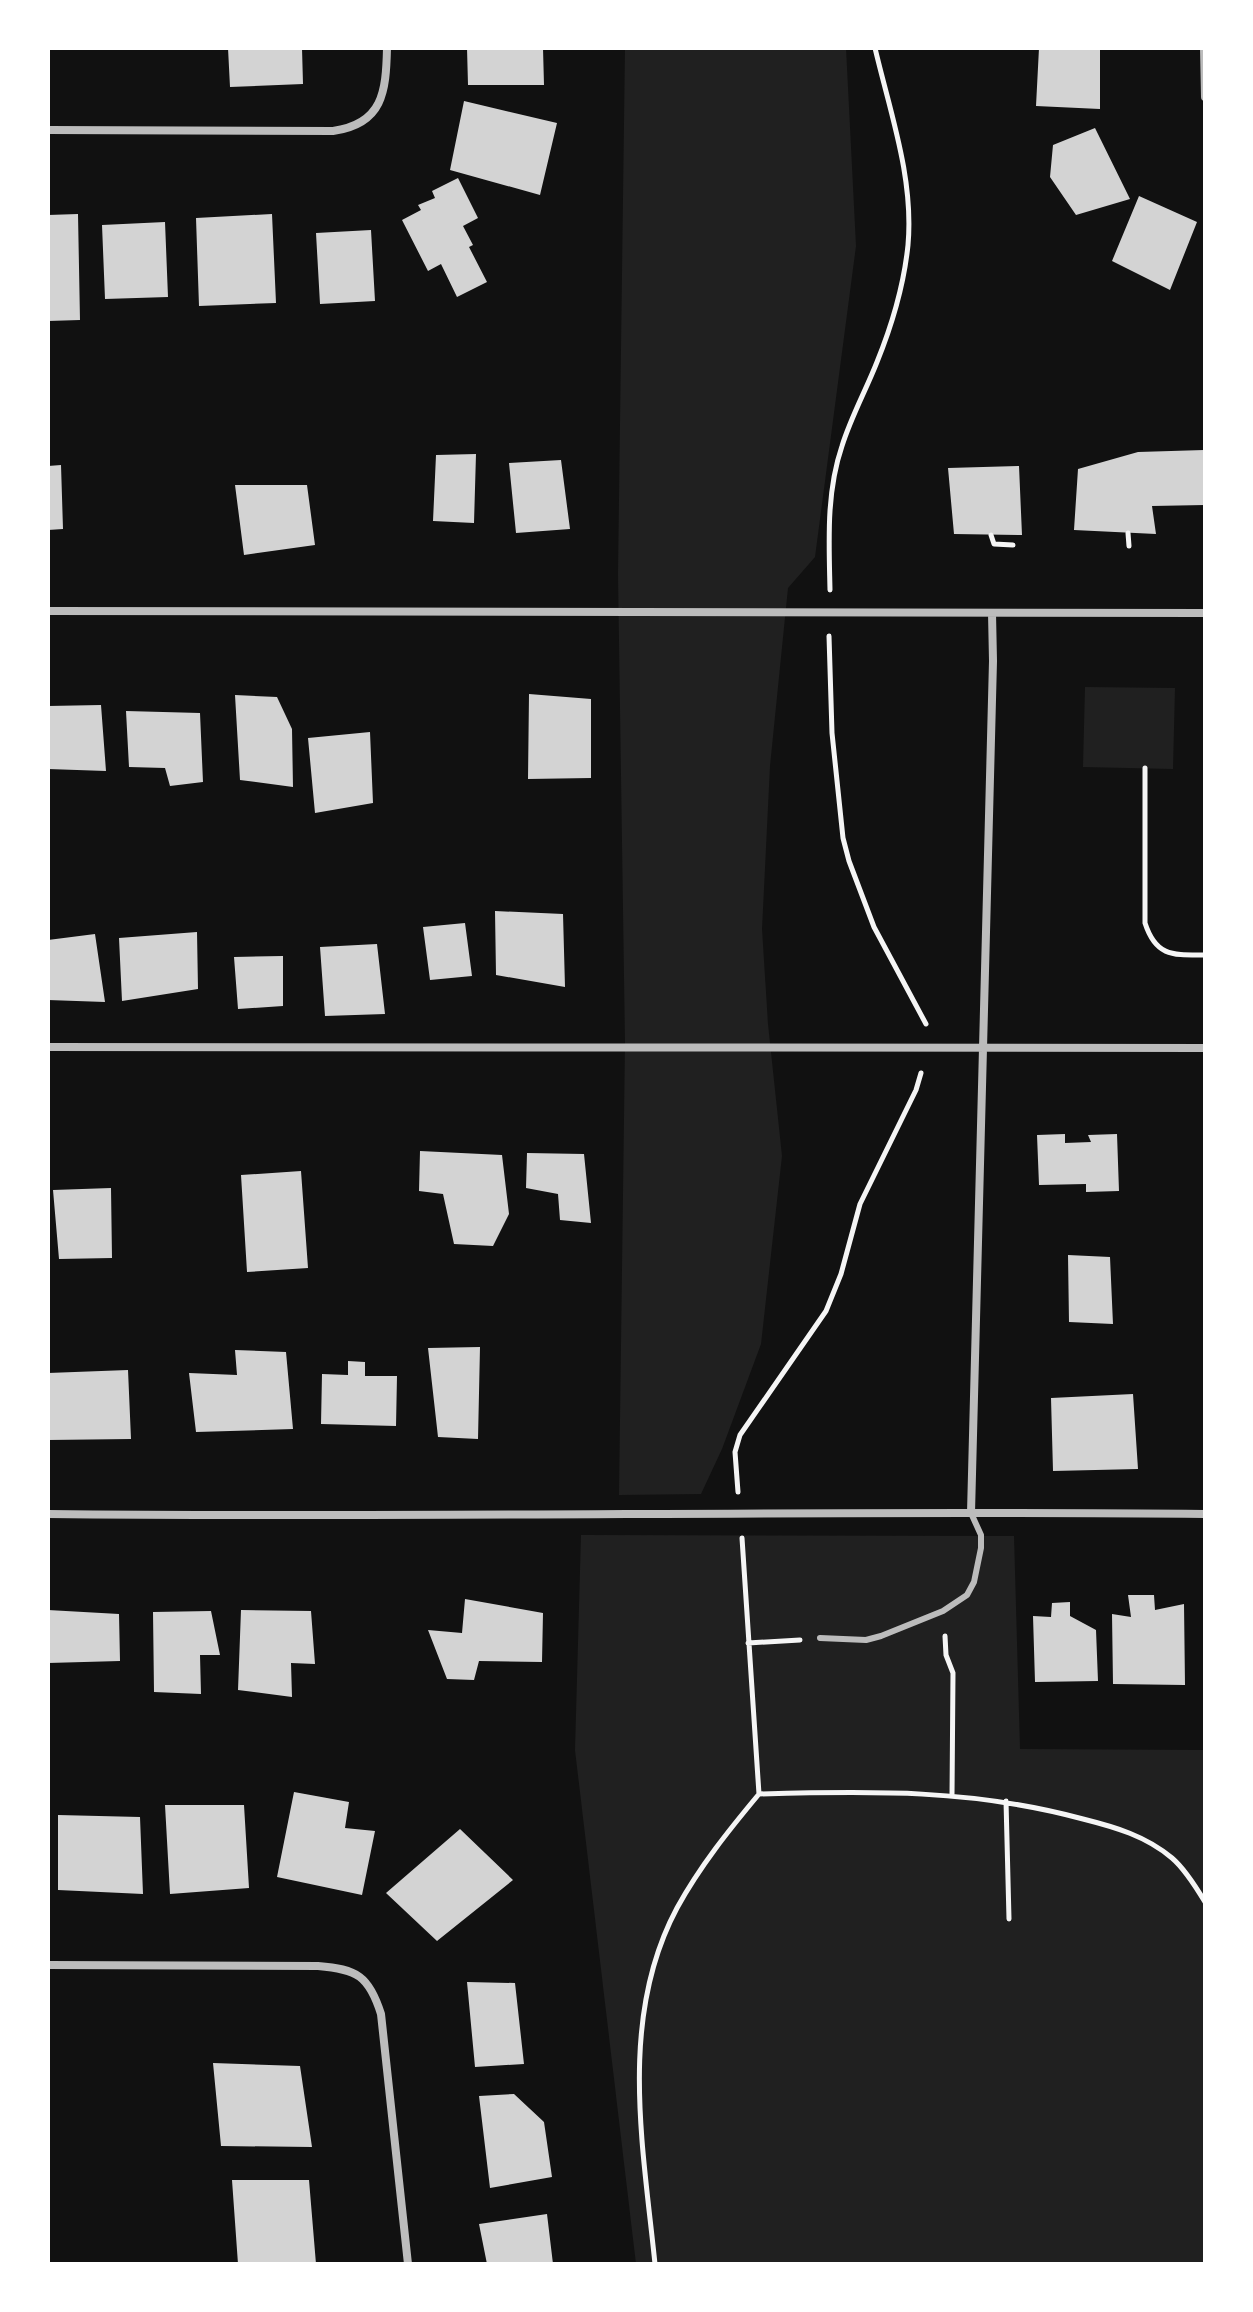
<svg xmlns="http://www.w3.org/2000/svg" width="1253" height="2312" font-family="'PT Sans',sans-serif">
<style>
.green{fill:#202020}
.building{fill:#d3d3d3}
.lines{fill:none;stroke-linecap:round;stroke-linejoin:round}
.path{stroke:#f5f5f5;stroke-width:5}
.service{stroke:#bcbcbc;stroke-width:6}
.minor{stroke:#bcbcbc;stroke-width:8}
</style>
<rect width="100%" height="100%" fill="#111"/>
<path class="green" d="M625 48H846L856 246 815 557 788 588 770 766 762 929 768 1024 782 1156 761 1344 722 1449 701 1494 619 1495 625 1043 618 574Z
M1085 687 1175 688 1173 769 1083 767Z
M581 1535 1014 1536 1020 1749 1205 1750V2264H636L575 1750Z"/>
<path class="building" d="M228 48H302L303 84 230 87Z
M467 48H543L544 85H468Z
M1039 48H1100V109L1036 106Z
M464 101 557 123 540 195 450 170Z
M1095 128 1130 199 1076 215 1050 177 1053 145Z
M458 178 478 218 463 226 473 245 469 247 487 282 457 297 441 264 428 271 402 220 421 210 418 205 435 198 432 191Z
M1139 196 1197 222 1170 290 1112 261Z
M78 214 80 320 48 321V215Z
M272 214 276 303 199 306 196 218Z
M165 222 168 297 105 299 102 225Z
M371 230 375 301 320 304 316 233Z
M1204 450 1205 505 1152 506 1156 534 1074 530 1078 469 1138 452Z
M476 454 474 523 433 521 436 455Z
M561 460 570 529 516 533 509 463Z
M61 465 63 529 48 530V466Z
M1019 466 1022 535 954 534 948 468Z
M235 485H307L315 545 244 555Z
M529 694 591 699V778L528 779Z
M235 695 277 697 292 729 293 787 240 780Z
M101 705 106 771 48 769V706Z
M126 711 200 713 203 782 170 786 165 768 129 767Z
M370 732 373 803 315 813 308 738Z
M495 911 563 914 565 987 496 975Z
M465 923 472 976 430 980 423 927Z
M197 932 198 989 122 1001 119 938Z
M95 934 105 1002 48 1000V940Z
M377 944 385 1014 325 1016 320 947Z
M283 956V1006L238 1009 234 957Z
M1065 1134V1143L1091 1142 1088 1135 1117 1134 1119 1191 1086 1192V1184L1039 1185 1037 1135Z
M420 1151 502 1155 509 1214 493 1246 454 1244 443 1194 419 1191Z
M527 1153 584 1154 591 1223 560 1220 558 1194 526 1188Z
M301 1171 308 1268 247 1272 241 1175Z
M111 1188 112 1258 59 1259 53 1190Z
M1068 1255 1110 1257 1113 1324 1069 1322Z
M480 1347 478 1439 438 1437 428 1348Z
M235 1350 286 1352 293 1429 196 1432 189 1373 237 1375Z
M348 1361 365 1362V1376H397L396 1426 321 1424 322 1374 348 1375Z
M128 1370 131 1439 48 1440V1373Z
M1133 1394 1138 1469 1053 1471 1051 1398Z
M1128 1595H1154L1155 1610 1184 1604 1185 1685 1113 1684 1112 1614 1131 1617Z
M465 1599 543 1613 542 1662 479 1661 474 1680 447 1679 428 1630 462 1633Z
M1070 1602V1616L1096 1630 1098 1681 1035 1682 1033 1616 1051 1617 1052 1603Z
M48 1610 119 1614 120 1661 48 1663Z
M241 1610 311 1611 315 1664 291 1663 292 1697 238 1690Z
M211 1611 220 1655H200L201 1694 154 1692 153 1612Z
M294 1792 349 1802 345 1828 375 1831 362 1895 277 1877Z
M165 1805H244L249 1888 170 1894Z
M58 1815 140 1817 143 1894 58 1890Z
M460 1829 513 1880 437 1941 386 1893Z
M467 1982 515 1983 524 2064 475 2067Z
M213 2063 300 2066 312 2147 221 2146Z
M514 2094 544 2122 552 2177 490 2188 479 2096Z
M232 2180H309L316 2264H238Z
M547 2214 553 2264H487L479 2224Z"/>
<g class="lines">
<path class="path" d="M1128 533 1129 546
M991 535 994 544 1013 545
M830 590C829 542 826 493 842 446 851 417 866 390 877 362 892 325 904 284 908 245 914 178 890 112 875 48
M829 636 832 733 843 838 849 861 874 927 926 1024
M1145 768V923C1156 957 1173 955 1205 955
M738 1492 735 1452 740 1435 826 1311 841 1274 860 1204 916 1090 921 1073
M945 1636 946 1655 953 1673 952 1796
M748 1643 800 1640
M759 1794C872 1791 973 1789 1083 1819 1115 1827 1146 1836 1172 1858 1185 1869 1196 1887 1205 1902
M1006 1801 1009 1919
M655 2264C643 2146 618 2018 677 1908 700 1866 729 1830 759 1794L742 1538"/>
<path class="service" d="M820 1638 866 1640 881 1636 943 1611 967 1595 974 1582 981 1548V1535L971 1513"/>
<path class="minor" d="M1204 48 1205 97
M48 130 333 131C383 124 386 92 387 48
M48 611 1205 613
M48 1047 1205 1048
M971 1513 993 661 992 613
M48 1514C434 1518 819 1510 1205 1514
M48 1965 318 1966C357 1969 369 1976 381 2014L408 2264"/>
</g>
<rect width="1253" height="2312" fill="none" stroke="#ffffff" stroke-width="100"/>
</svg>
